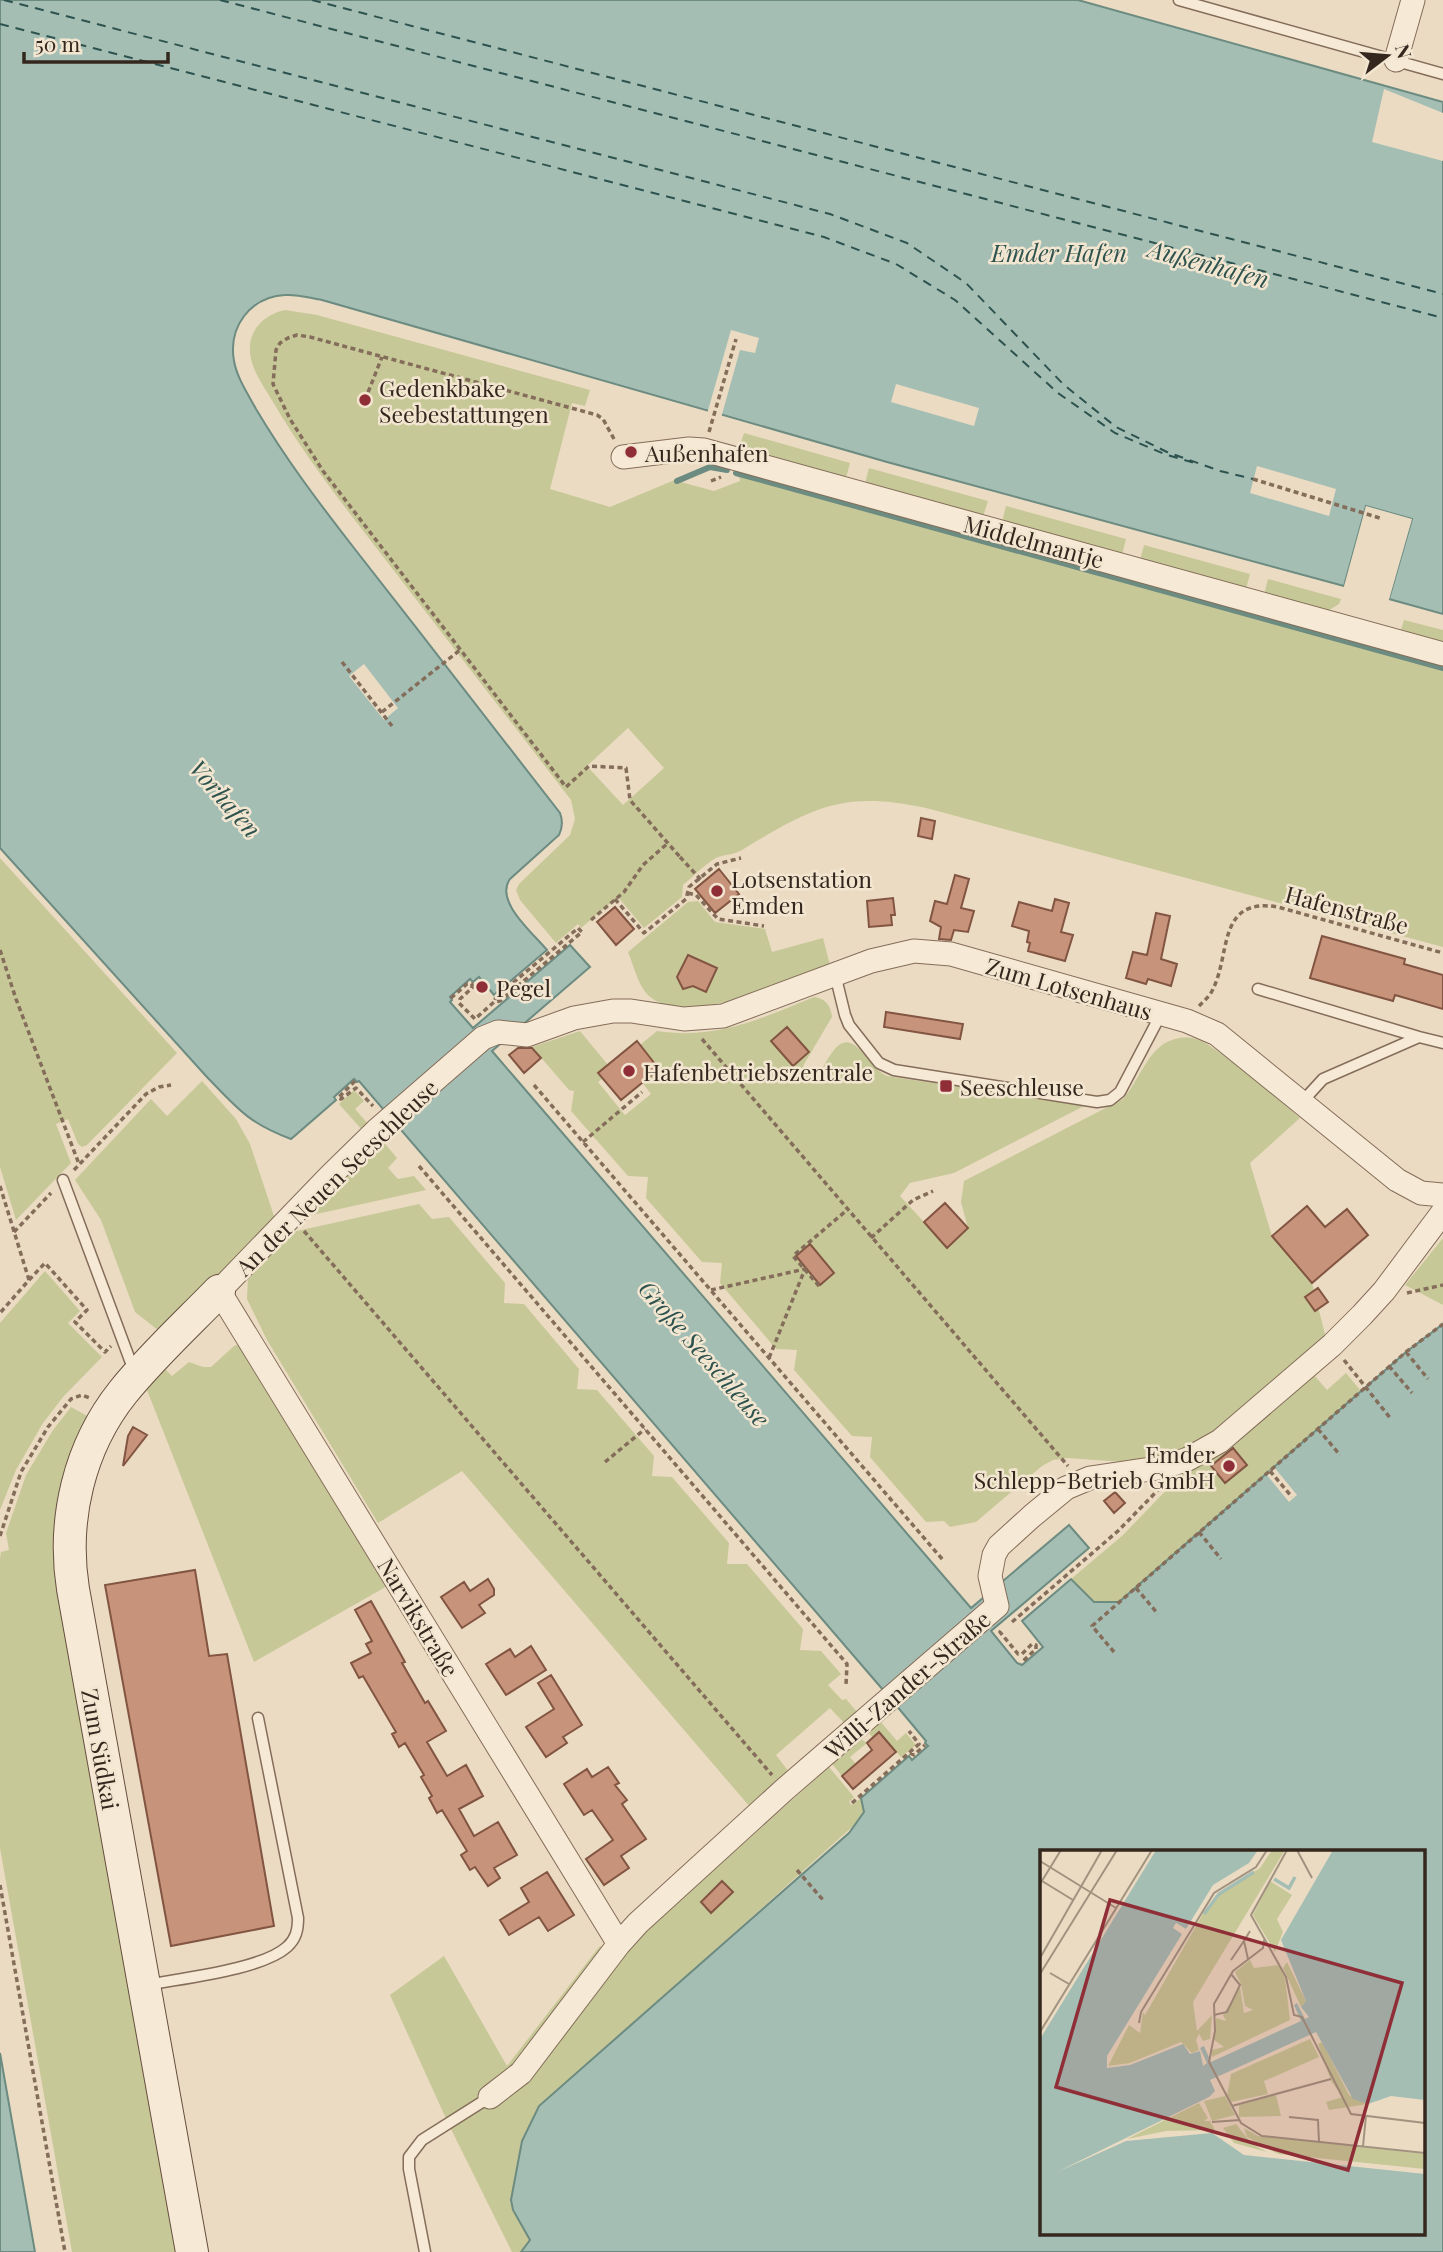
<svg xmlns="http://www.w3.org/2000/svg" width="1443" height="2252" font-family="'Playfair Display',serif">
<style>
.green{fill:#c7c897;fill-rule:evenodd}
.water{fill:#a4beb4;stroke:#6c8b81;stroke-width:2;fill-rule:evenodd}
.pier{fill:#ebdbc2}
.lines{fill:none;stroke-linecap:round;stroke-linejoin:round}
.stream{stroke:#6c8b81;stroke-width:6}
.ferry{stroke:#2e534e;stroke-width:2;stroke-dasharray:9 7;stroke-linecap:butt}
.building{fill:#c7937a;stroke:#825542;stroke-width:2}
.lane-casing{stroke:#846d5a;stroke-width:13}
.street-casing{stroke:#846d5a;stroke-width:25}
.secondary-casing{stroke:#664e3e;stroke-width:34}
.path{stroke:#846d5a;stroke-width:3.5;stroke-dasharray:5 3.5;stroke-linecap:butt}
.lane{stroke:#f6e9d5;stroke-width:10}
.street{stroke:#f6e9d5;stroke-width:23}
.secondary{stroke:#f6e9d5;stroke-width:32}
.path-bridge{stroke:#846d5a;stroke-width:3.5;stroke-dasharray:5 3.5;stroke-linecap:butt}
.poi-dot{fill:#8f2e37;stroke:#f3e6d1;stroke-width:2.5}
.labels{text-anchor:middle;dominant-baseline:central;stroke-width:5;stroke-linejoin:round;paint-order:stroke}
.poi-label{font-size:23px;fill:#34271e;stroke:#f3e6d1;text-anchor:start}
.street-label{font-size:23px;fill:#34271e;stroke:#f3e6d1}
.water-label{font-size:24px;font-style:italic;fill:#2e534e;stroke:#f3e6d1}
.inset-river{fill:none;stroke:#a4beb4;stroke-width:3.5}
.inset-road{fill:none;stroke:#a29380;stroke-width:2}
.view{fill:#8f2e37;fill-opacity:0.15;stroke:#8f2e37;stroke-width:3.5}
.inset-edge{fill:none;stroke:#34271e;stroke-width:3.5}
</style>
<rect width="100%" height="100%" fill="#ebdbc2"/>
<path class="green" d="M285 310 317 315 590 390 585 406 572 403 550 489 610 507 713 464 727 468 726 472 713 468 681 482 714 491 740 481 738 471 1443 665V947L930 809C844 790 815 806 742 850 734 855 725 854 716 858 705 864 693 877 683 885L682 897 644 928 618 897 581 928 578 924 556 943 520 900 516 890 519 884 570 835 575 819 571 800C501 709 431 619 361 528 329 487 299 446 273 402 265 388 255 375 251 359 245 333 262 315 285 310ZM628 728 664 768 623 805 587 766Z
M744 433 850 463 846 478 739 449Z
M869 468 988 501 983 517 865 484Z
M1006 506 1126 539 1122 555 1002 522Z
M1144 545 1250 574 1246 589 1140 560Z
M1268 579 1341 599 1339 604 1326 612 1264 595Z
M1404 620 1443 630V644L1400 633Z
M0 858 177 1053 87 1145 82 1147 78 1144 68 1119 56 1124 71 1163 16 1220 0 1167Z
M698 901 715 922 765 929 772 952 823 938 830 965C791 980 686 1029 649 996 638 986 634 966 628 952L688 902Z
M814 997C825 998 831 1006 832 1017L803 1066 816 1079C823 1069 829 1053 839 1045 856 1032 870 1069 887 1076L1084 1106 954 1173 910 1183 900 1196 947 1247 968 1228 961 1202 964 1181 1123 1099C1138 1082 1145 1056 1165 1043 1174 1038 1186 1036 1196 1039 1204 1041 1213 1048 1220 1053 1248 1072 1273 1095 1300 1118L1250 1163 1272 1236 1312 1283 1326 1338 1214 1432 1186 1449 1163 1456 1124 1462 1067 1458 1053 1460 1042 1466 976 1522 950 1527 944 1521 926 1522 870 1457 872 1437 852 1436 794 1370 797 1350 776 1349 720 1283 722 1263 702 1262 646 1198 648 1177 628 1176 571 1111 574 1091 569 1090 532 1047 580 1031 608 1065 603 1078 598 1082 625 1115 651 1094 642 1082 659 1069 640 1045 657 1031C717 1040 760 1019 814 997Z
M202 1081 236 1119 250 1144 275 1219 163 1334 135 1312 101 1220 75 1180 151 1099 167 1116Z
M354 1090 364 1101 355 1109 369 1125 363 1131 339 1104Z
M381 1139 397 1158 388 1168 398 1179 414 1176 426 1190 303 1217Z
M419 1204 432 1219 449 1217 505 1283 504 1303 524 1304 579 1369 577 1389 597 1390 654 1456 652 1476 672 1477 729 1543 727 1564H747L803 1629 800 1650 821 1651 841 1674 828 1685 842 1700 846 1699 858 1713 845 1724 830 1708 776 1755 789 1772 750 1807 462 1471 378 1523 267 1340 247 1299 248 1276 288 1233Z
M1443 1238V1305L1405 1285Z
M45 1271 80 1311 68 1323 102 1357 63 1397 43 1423 16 1470 0 1510V1323Z
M242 1343 389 1585 254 1662 145 1385 162 1366 172 1376 189 1362 203 1367H211L234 1346Z
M1346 1373 1361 1391 1119 1602H1094L1071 1579 1123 1535 1178 1478 1313 1374 1327 1390Z
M71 1407 91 1418 68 1474 181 2252H72L0 1848V1558L1 1552 9 1550 6 1533 26 1475 53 1430Z
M881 1722 897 1741 906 1733 916 1745 901 1757 880 1733 873 1738 869 1733Z
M861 1739 867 1743 850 1757 856 1764 842 1776 832 1764Z
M829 1767 854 1797 849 1802 852 1805 861 1798 864 1806 862 1818 598 2055 513 2210 530 2240 521 2252H512L448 2123 390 1995 444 1956 507 2066 599 1947 648 1929Z"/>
<path class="water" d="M0 0H1078L1443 102V614L1389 599 1412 519 1366 506 1344 586 887 462 322 300C310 298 297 294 285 295 250 297 228 327 234 361 237 378 248 394 256 409 285 458 319 503 354 548 423 636 491 724 560 813 563 821 563 827 559 835L510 879C494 901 533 933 547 950L494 995 479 977 473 982 470 979 450 997 452 1000 450 1002 473 1028 570 945 590 967 492 1051 971 1608 1069 1525 1089 1548 991 1631 1017 1663 1022 1665 1043 1647 1022 1621 1071 1579 1094 1602H1119L1406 1352 1443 1324V2252H521L530 2240 513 2210 511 2200 522 2141 539 2106 849 1833 864 1812 861 1798 909 1756 912 1760 928 1746 925 1743 926 1741 890 1698 359 1081 357 1082 354 1079 334 1097 336 1100 291 1139C248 1123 237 1108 206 1076L0 848ZM1042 1851H1424V2233H1042Z
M0 2053 35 2252H0Z"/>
<path class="pier" d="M1384 89 1443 113V161L1372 142Z
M731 330 759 338 755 353 740 350 721 418 707 414Z
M896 384 979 408 974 426 891 402Z
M1257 466 1336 489 1329 516 1250 493Z
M1366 506 1412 519 1388 603 1386 598 1407 521 1369 510 1348 587 1343 590Z
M364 664 398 708 384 720 349 676Z
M1274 1467 1297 1495 1289 1502 1266 1474Z"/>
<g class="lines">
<path class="stream" d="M736 473 1443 668
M677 481 710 467 727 470"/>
<path class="ferry" d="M4 0 830 214 907 243 966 283 1063 384 1116 427 1167 452 1220 471 1253 479
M220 0 1443 318
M312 0 1443 294
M0 24 824 237 896 264 955 300 1058 393 1115 433 1167 455 1195 463"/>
</g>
<path class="building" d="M921 818 935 821 932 839 918 836Z
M719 869 739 894 715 913 695 889Z
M955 875 969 879 961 908 974 911 968 932 954 930 951 940 939 939 941 927 930 921 935 901 947 904Z
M893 898 895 915H891L892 925 869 927 867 901Z
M1055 899 1069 903 1061 932 1073 935 1065 961 1028 951 1030 943 1027 942 1029 931 1012 926 1019 902 1052 911Z
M615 907 634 929 616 945 597 922Z
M1156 913 1170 916 1161 959 1177 964 1171 986 1148 979 1146 984 1126 978 1133 952 1147 955Z
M1322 936 1405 959 1404 964 1443 975V1009L1395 995 1393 1001 1310 978Z
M688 955 717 968 706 992 693 986 683 989 677 977Z
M886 1012 963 1024 960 1039 884 1027Z
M787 1027 809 1052 793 1066 771 1041Z
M637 1041 659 1069 621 1100 598 1073Z
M518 1048H532L541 1058 524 1073 509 1055Z
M945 1203 968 1228 947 1248 924 1222Z
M1307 1206 1325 1227 1347 1209 1368 1235 1312 1283 1272 1236Z
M810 1244 834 1273 820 1285 796 1256Z
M1318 1288 1328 1302 1315 1311 1305 1297Z
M133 1427 147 1435 123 1466 128 1436Z
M1233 1448 1247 1465 1225 1483 1211 1466Z
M1115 1492 1125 1503 1114 1513 1104 1501Z
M195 1570 209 1656 227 1654 274 1926 171 1946 105 1585Z
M488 1579 494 1589V1595L479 1605 485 1613 462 1628 441 1597 464 1582 470 1591Z
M371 1601 405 1662 402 1663 425 1703 428 1701 446 1731 427 1742 447 1776 466 1765 483 1796 459 1809 474 1836 498 1822 517 1855 494 1868 500 1878 488 1886 475 1867 470 1870 461 1855 467 1851 442 1810 437 1813 429 1798 432 1796 421 1777 424 1775 405 1743 399 1747 392 1734 396 1732 363 1676 359 1678 351 1663 371 1653 366 1644 372 1641 355 1610Z
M531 1646 546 1670 506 1695 486 1664 510 1649 515 1657Z
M551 1675 582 1725 563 1737 567 1743 546 1757 526 1727 554 1709 538 1683Z
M879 1732 896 1752 853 1789 842 1776 872 1750 867 1743Z
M608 1767 619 1783 615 1785 627 1800 622 1804 646 1839 621 1856 629 1868 604 1885 586 1859 613 1840 592 1810 584 1815 564 1784 587 1769 592 1777Z
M547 1872 574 1915 548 1931 539 1917 509 1935 500 1920 529 1902 521 1888Z
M722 1881 733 1892 711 1913 701 1902Z"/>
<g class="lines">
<g class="lane-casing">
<path id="lane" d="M1179 0 1443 74
M835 974 845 1015 849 1025 879 1063 894 1070 1097 1102 1110 1100 1120 1092 1161 1014
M1258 989 1419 1037
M1302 1102 1323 1079 1419 1037 1443 1043
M63 1180 134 1371
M147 1985C182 1978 261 1970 287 1947 296 1939 298 1930 298 1918L258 1718
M425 2252 409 2169V2157L422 2140 490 2097"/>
</g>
<g class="street-casing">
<path id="street" d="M1396 60 1413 0
M623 457 689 449 704 450 1443 654
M619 1944 219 1291 329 1177 377 1130 483 1038 498 1032 527 1035 574 1018 613 1011H631L684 1019 723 1016 871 961 914 951 951 954 1187 1021 1217 1034 1397 1180 1421 1193 1443 1195
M490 2097 521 2073 619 1944 638 1923 785 1789 997 1606 990 1576 994 1555 999 1546 1032 1516 1066 1488 1090 1478 1164 1467 1188 1459 1220 1441 1332 1345 1362 1315 1384 1291 1443 1212"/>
</g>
<g class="secondary-casing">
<path id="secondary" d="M192 2252 73 1589C62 1520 79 1447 123 1392 152 1356 187 1324 219 1291"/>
</g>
<path class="path" d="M365 400 382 357
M709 432 736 339
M614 439 603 419 597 415 310 337 297 335 288 338 280 343 276 350 273 384 290 419 323 471 566 787 589 766 626 768 630 800 680 857
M1253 479 1383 519
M711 481 721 477
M342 662 392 726
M382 712 460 650
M688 893 696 895 718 919 764 926
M615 899 644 933 686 899 689 887 717 864 741 858
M591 920 624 892 643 865 668 843
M0 950 16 999 79 1164
M451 998 467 984H472V988L460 999 459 1003 475 1019 494 1002 500 1001 582 932 578 928 577 929 496 997 494 1002
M1199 1006C1204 1001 1210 996 1213 989 1231 953 1217 897 1278 907L1443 953
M702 1039 1068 1466
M355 1081 338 1098 341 1099 356 1088 373 1106
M534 1085 943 1560
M583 1142 642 1092
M419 1166 847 1664 846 1685
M74 1170 146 1094 159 1087 171 1085
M0 1186 29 1280 0 1313
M304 1231 772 1775
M14 1232 51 1193
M871 1238 913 1200 933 1191
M29 1280 45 1263 87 1310 75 1322 105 1352 111 1346
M819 1286 793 1256 847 1210
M711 1290 805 1269 769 1358
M1407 1293 1443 1285
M1406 1352 1428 1379
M1344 1360 1391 1419
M1389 1366 1412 1393
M1318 1429 1340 1455
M605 1462 645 1429
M1270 1471 1292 1497
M1199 1532 1221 1559
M0 1536 21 1472 48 1427 71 1399 82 1395 90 1398
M1136 1588 1158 1614
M1012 1622 1118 1531 1160 1488
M1001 1631 1000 1632 1018 1654H1022L1032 1644 1036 1645V1649L1021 1663
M1114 1652 1092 1626 1406 1352 1443 1324
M910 1753 914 1755 925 1745
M852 1803 919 1744 909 1731
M797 1870 823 1900
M0 1885 65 2252"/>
<use href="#lane" class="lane"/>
<use href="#street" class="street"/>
<use href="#secondary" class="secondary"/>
<path class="path-bridge" d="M680 857 703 882"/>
</g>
<g class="poi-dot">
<circle cx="365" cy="400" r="7"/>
<circle cx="631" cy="452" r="7"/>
<circle cx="717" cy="891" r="7"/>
<circle cx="482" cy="987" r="7"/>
<circle cx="629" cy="1071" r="7"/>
<rect x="939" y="1079" width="14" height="14" rx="3.5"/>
<circle cx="1229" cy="1466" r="7"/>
</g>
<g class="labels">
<g class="poi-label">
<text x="379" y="387">Gedenkbake<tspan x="379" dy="26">Seebestattungen</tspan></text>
<text x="645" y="452">Außenhafen</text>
<text x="731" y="878">Lotsenstation<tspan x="731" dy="26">Emden</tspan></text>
<text x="496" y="987">Pegel</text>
<text x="643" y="1071">Hafenbetriebszentrale</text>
<text x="960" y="1086">Seeschleuse</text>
<text x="1215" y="1453" text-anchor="end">Emder<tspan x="1215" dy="26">Schlepp-Betrieb GmbH</tspan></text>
</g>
<g class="street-label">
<text transform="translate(1034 541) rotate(15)">Middelmantje</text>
<text transform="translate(1347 909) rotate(15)">Hafenstraße</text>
<text transform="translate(1069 988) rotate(16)">Zum Lotsenhaus</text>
<text transform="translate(336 1177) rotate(-44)">An der Neuen Seeschleuse</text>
<text transform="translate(419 1617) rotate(59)">Narvikstraße</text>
<text transform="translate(907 1684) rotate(-41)">Willi-Zander-Straße</text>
<text transform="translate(101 1749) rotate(80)">Zum Südkai</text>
</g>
<g class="water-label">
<text x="1059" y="252">Emder Hafen</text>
<text transform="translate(1209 263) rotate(15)">Außenhafen</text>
<text transform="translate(226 798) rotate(49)">Vorhafen</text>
<text transform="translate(705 1353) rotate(49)">Große Seeschleuse</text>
</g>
</g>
<g transform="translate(1040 1850)">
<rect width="385" height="385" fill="#ebdbc2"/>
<path d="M232 0H245L153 152 157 181 172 165 170 189 163 191 159 184 156 190 159 200 152 203 141 192 90 213 68 216 89 175 100 183 103 162 105 165 164 62 179 43 220 18ZM230 31 252 45 237 69 243 82 235 102 213 65ZM210 110 214 118 239 115 245 128 250 170 172 207V200L184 197 174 190 176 168 186 171 183 165 200 137 204 163 213 160 205 156 201 134 195 122ZM247 112 266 151 261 157 243 118ZM270 189 279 207 224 231 228 244 191 252 187 245 191 224ZM282 192 309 245 328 254 289 260 286 252 303 247 291 231 278 194ZM236 245 241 266 199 267V255ZM185 246 195 265 172 271 164 251ZM159 253 168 268 164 271H170L175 280 126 281 87 289ZM196 274 212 294 227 302 194 293 183 278ZM204 278 218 286 385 304V319L238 304 207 287Z" fill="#c7c897"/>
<path d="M116 0H218L209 13 173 35 146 79 136 73 133 78 142 84 67 206V218L90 215 143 194 150 204 160 201 163 216 167 213 160 198 164 196 171 212 261 171 254 155 257 153 265 169 269 167 261 157 266 151 241 90 293 0H385V250L351 246 328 254 313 249 276 182 170 230 175 241 169 247 17 322 86 291 172 283 204 305 385 324V385H0V189Z" fill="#a4beb4"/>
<path class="inset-river" d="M234 29 249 38 255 27M164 64 179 44 214 22M0 244 144 0M0 250 147 0M0 264 75 137 109 111M0 271 78 139 114 108 125 92M0 373 30 385"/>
<path class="inset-road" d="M247 0 211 65 246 127 254 165 262 167 311 264 385 273M257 0 272 28M0 11 76 58M2 31 33 50M0 34 21 0M224 90 223 98 193 121 174 154 175 181 169 212 201 273 222 286 385 303M0 108 62 0M208 109 204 91 210 81M191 110 204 91M10 123 29 134M0 124 77 0M174 165 187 162 200 135 191 124M99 173 101 162 174 43 216 17 227 0M0 182 112 0M192 256 291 229M249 267 278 270 279 292M172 272 200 270M323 296 326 266"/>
<path class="view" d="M70 50 362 133 308 320 16 237Z"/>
<rect width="385" height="385" class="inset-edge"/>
</g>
<g transform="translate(1387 56) rotate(74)" stroke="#f3e6d1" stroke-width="5" paint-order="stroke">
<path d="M0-5L12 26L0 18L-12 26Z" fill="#34271e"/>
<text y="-10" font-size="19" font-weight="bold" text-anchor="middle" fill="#34271e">N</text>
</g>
<path d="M24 52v10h144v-10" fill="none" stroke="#34271e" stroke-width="3.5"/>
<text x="35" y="52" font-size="21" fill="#34271e" stroke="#f3e6d1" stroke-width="5" paint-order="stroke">50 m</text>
</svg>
